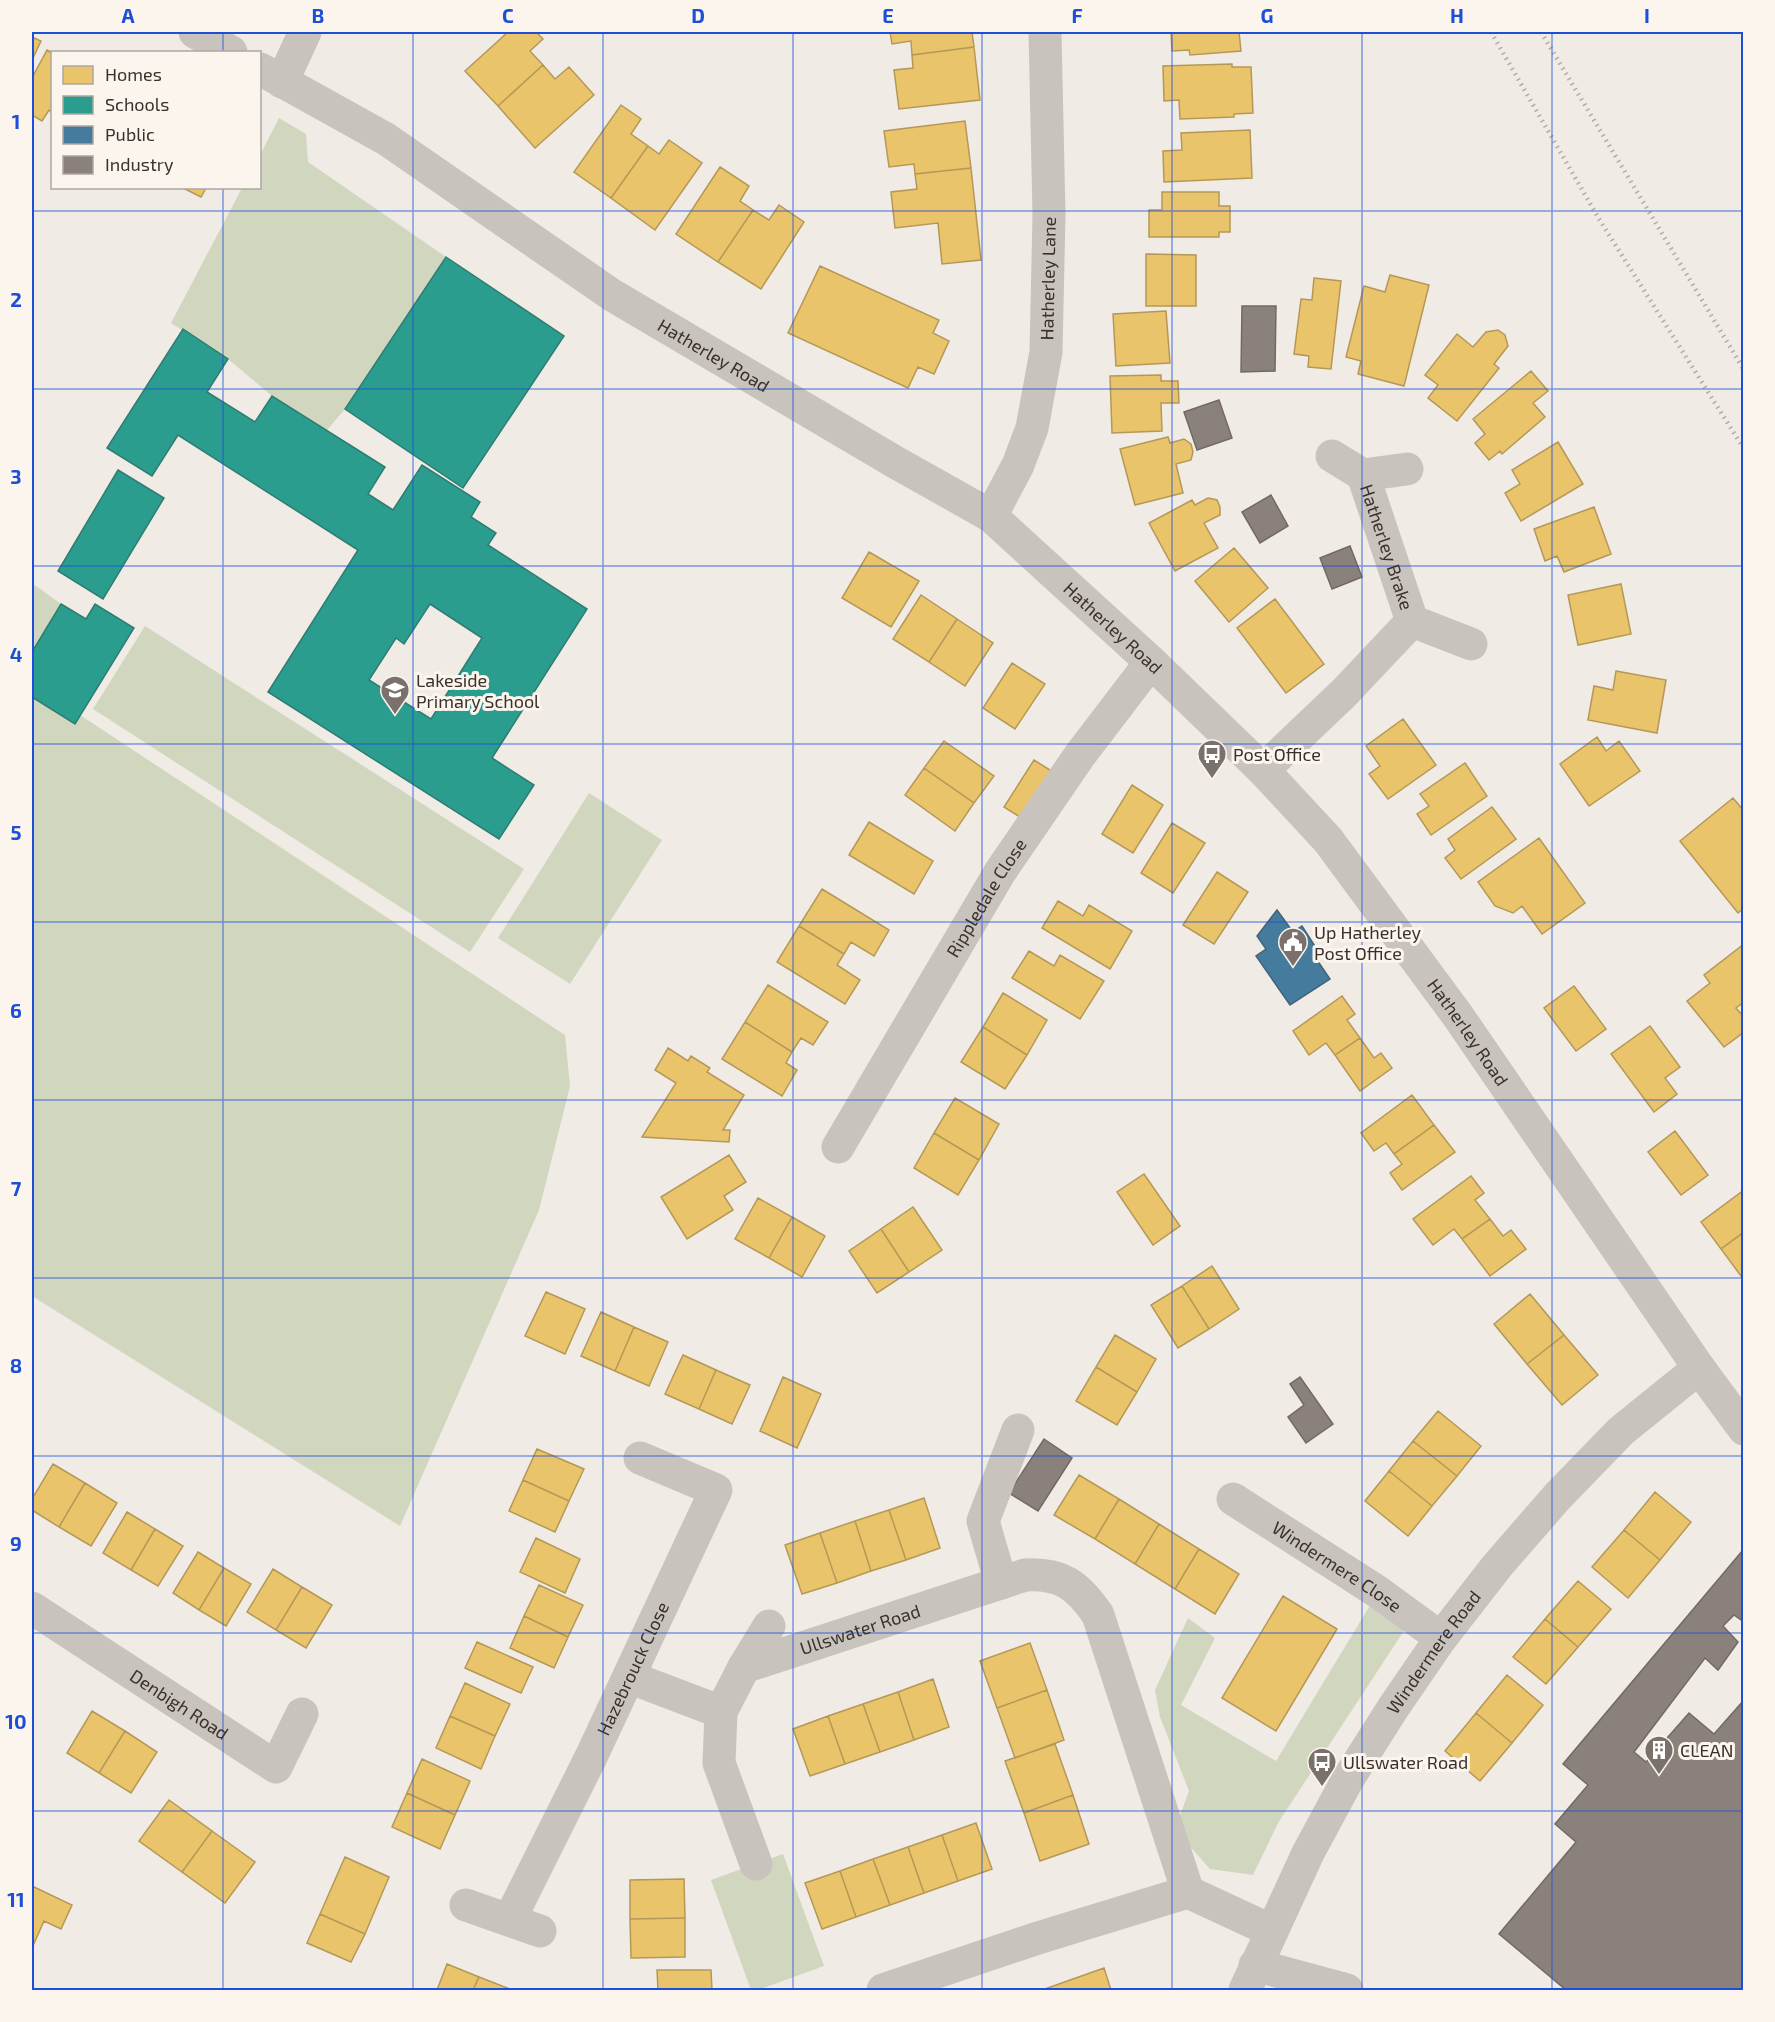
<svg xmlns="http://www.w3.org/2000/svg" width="1775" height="2022" font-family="'Exo 2',sans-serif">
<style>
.green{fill:#d1d6bf}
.homes{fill:#e9c46a;stroke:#b59857;stroke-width:1.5}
.schools{fill:#2a9d8f;stroke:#2f7c71;stroke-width:1.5;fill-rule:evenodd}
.public{fill:#457b9d;stroke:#42647b;stroke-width:1.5}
.industry{fill:#8a817c;stroke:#726964;stroke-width:1.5}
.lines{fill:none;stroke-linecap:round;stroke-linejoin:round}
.minor{stroke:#c9c3be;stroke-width:33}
.rail{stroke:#b1aca8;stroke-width:4.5;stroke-dasharray:1.5 4.5;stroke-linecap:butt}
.grid{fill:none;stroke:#1d4ed8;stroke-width:1.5;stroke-opacity:0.55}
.labels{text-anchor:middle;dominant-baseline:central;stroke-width:6;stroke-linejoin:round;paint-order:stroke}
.street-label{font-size:18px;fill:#3b302b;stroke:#fbf5ee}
.poi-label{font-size:18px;fill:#3b302b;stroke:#fbf5ee;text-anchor:start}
.neatline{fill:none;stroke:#1d4ed8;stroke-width:2}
.grid-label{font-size:20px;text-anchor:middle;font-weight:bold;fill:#1d4ed8}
</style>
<rect width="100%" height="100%" fill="#f0ebe5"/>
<path class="green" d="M279 118 306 134 308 162 446 257 345 409 327 430 272 396 228 359 171 323 242 188H260V155Z
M32 583 61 604 32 652Z
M145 626 524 869 470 952 93 709Z
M32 697 74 724 80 715 565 1035 570 1086 539 1210 400 1526 32 1296Z
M589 793 662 840 570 984 498 938Z
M1378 1592 1413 1617 1278 1823 1253 1875 1210 1869 1187 1843 1179 1818 1189 1791 1160 1717 1155 1690 1188 1618 1215 1638 1181 1705 1276 1761Z
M783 1854 824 1966 758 1990H751L711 1880Z"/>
<path class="homes" d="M508 32H536L543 39 530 51 543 65 498 106 465 71Z
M890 32H972L974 47 912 55 911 41 892 44Z
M1171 32H1239L1241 51 1190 55 1189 50 1172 51Z
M32 37 41 41 32 60Z
M974 47 980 100 899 109 894 70 913 68 912 55Z
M47 50 52 53V112L49 110 42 121 32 115V78Z
M1232 64V67H1251L1253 113 1234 114V117L1180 119 1179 100 1164 101 1163 66Z
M543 65 555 79 569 67 594 95 535 148 498 106Z
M621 105 641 119 631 134 648 146 611 198 574 172Z
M965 121 971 168 915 174 914 164 889 167 884 131Z
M1250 130 1252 178 1164 182 1163 151 1182 150 1181 133Z
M669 140 702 163 655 230 611 198 648 146 659 154Z
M720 167 749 186 740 201 753 210 718 262 676 234Z
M971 168 981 260 942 264 938 223 895 228 891 192 917 189 915 174Z
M183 188H206L201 197Z
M1162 192H1219V206H1230V232H1219V237H1149V210H1162Z
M779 205 804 222 761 289 718 262 753 210 769 220Z
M1146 254 1196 255V306H1146Z
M820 266 939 320 933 333 949 341 934 374 918 367 908 388 788 333Z
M1390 275 1429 285 1404 386 1358 374 1361 361 1346 357 1364 286 1385 292Z
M1314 278 1341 281 1331 369 1308 367 1309 356 1294 354 1301 299 1312 300Z
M1166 311 1170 363 1116 366 1113 314Z
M1498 330 1505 335 1508 346 1494 364 1499 368 1457 421 1428 398 1438 385 1425 375 1457 334 1473 347 1486 332Z
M1531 371 1548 391 1533 403 1545 417 1502 454 1500 451 1489 460 1475 443 1485 434 1473 419Z
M1161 375V381H1178L1179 403H1161L1162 431 1112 433 1110 376Z
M1168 437 1170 443 1184 439 1191 444 1193 452 1191 460 1176 464 1183 493 1135 505 1120 449Z
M1558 442 1583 484 1521 521 1505 493 1520 484 1512 470Z
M1208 498 1217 500 1220 507V515L1204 523 1218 548 1175 571 1149 523 1192 500 1195 505Z
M1594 507 1611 554 1564 572 1557 556 1545 561 1534 529Z
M1234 548 1268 588 1229 622 1195 581Z
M869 552 919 581 891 627 842 598Z
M1621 584 1631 634 1578 645 1568 595Z
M921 595 957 619 929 662 893 639Z
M1275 599 1324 664 1286 693 1237 628Z
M957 619 993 643 965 686 929 662Z
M1012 663 1045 684 1015 729 983 708Z
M1616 671 1666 680 1657 733 1588 720 1594 686 1613 690Z
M1403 719 1436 765 1388 799 1369 774 1380 766 1366 746Z
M1597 737 1606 751 1619 741 1640 771 1589 806 1560 764Z
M944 741 994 776 974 803 924 768Z
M1034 760 1061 777 1031 824 1004 807Z
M1465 763 1487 796 1431 835 1417 814 1429 806 1420 794Z
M924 768 974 803 955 831 905 795Z
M1132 785 1163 805 1133 853 1102 834Z
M1733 798 1744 811V908L1738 913 1680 841Z
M1492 807 1516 839 1461 879 1445 858 1455 850 1448 839Z
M869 822 933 861 914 894 849 855Z
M1172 823 1205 843 1173 893 1141 873Z
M1539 838 1585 903 1542 934 1522 906 1513 913 1495 906 1478 882Z
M1217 872 1248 892 1214 944 1183 925Z
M822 889 889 930 874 956 851 942 844 954 799 926Z
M1058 901 1083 916 1089 905 1132 931 1110 969 1042 928Z
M799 926 844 954 837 965 860 980 845 1004 777 962Z
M1744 944V1002L1736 1008 1744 1017V1032L1724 1047 1687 1001 1710 983 1704 975Z
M1029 951 1054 966 1060 955 1104 981 1080 1019 1012 978Z
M768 985 828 1022 813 1045 801 1038 792 1052 745 1022Z
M1574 986 1606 1029 1576 1051 1544 1008Z
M1003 993 1047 1020 1027 1055 983 1027Z
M1342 996 1355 1014 1347 1020 1360 1038 1335 1055 1326 1043 1309 1055 1293 1031Z
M745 1022 792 1052 786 1063 797 1070 782 1096 722 1059Z
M1650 1026 1680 1067 1665 1078 1677 1094 1654 1112 1611 1054Z
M983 1027 1027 1055 1005 1089 961 1062Z
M1360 1038 1374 1058 1381 1053 1392 1068 1360 1091 1335 1055Z
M668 1048 688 1061 691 1056 710 1068 707 1072 744 1095 723 1130H730L729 1142 642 1137 676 1083 655 1070Z
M1412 1095 1434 1125 1394 1154 1386 1143 1374 1151 1361 1133Z
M955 1098 999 1124 979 1160 934 1133Z
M1434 1125 1455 1152 1402 1190 1390 1173 1402 1164 1394 1154Z
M1675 1131 1708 1175 1681 1195 1648 1152Z
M934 1133 979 1160 958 1195 914 1168Z
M729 1155 746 1182 724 1196 733 1210 687 1239 661 1197Z
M1144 1174 1180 1226 1153 1245 1117 1192Z
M1471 1176 1484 1193 1475 1200 1490 1219 1462 1239 1454 1229 1433 1245 1413 1219Z
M1744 1190V1232L1721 1249 1701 1222Z
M758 1198 792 1217 769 1258 735 1239Z
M913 1207 942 1250 909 1272 881 1229Z
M792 1217 825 1236 802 1277 769 1258Z
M1490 1219 1503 1236 1511 1230 1526 1249 1490 1276 1462 1239Z
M881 1229 909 1272 877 1293 849 1251Z
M1744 1232V1274L1741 1276 1721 1249Z
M1212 1266 1239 1309 1209 1329 1182 1286Z
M1182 1286 1209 1329 1178 1348 1151 1305Z
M546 1292 585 1309 565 1354 525 1336Z
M1530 1294 1564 1335 1527 1364 1494 1324Z
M601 1312 634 1327 615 1371 581 1356Z
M634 1327 668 1342 649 1386 615 1371Z
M1115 1335 1156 1359 1137 1392 1096 1367Z
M1564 1335 1598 1375 1562 1405 1527 1364Z
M683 1355 716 1370 699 1409 665 1394Z
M1096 1367 1137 1392 1117 1425 1076 1401Z
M716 1370 750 1385 732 1424 699 1409Z
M783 1377 821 1394 797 1448 760 1431Z
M1438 1411 1481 1446 1457 1476 1413 1441Z
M1413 1441 1457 1476 1432 1506 1389 1471Z
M537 1449 584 1469 569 1501 523 1480Z
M53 1464 85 1483 59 1527 32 1510V1499Z
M1389 1471 1432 1506 1408 1536 1365 1501Z
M1079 1475 1119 1499 1095 1539 1054 1515Z
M523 1480 569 1501 555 1532 509 1511Z
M85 1483 117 1503 91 1546 59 1527Z
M1655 1492 1691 1522 1660 1560 1624 1530Z
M924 1498 940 1548 906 1560 889 1510Z
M1119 1499 1159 1524 1135 1564 1095 1539Z
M889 1510 906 1560 871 1571 855 1521Z
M127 1512 155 1529 131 1570 103 1553Z
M855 1521 871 1571 837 1583 820 1533Z
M1159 1524 1199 1549 1175 1589 1135 1564Z
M155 1529 183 1546 158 1586 131 1570Z
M1624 1530 1660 1560 1628 1598 1592 1567Z
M820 1533 837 1583 802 1594 785 1545Z
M536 1538 580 1559 565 1593 520 1572Z
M1199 1549 1239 1574 1215 1614 1175 1589Z
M198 1552 224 1568 199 1610 173 1593Z
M224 1568 251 1584 226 1626 199 1610Z
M273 1569 302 1587 276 1630 247 1612Z
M1578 1581 1611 1609 1578 1647 1545 1619Z
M539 1585 583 1605 568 1637 524 1616Z
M302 1587 332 1605 306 1648 276 1630Z
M1283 1596 1337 1629 1276 1731 1222 1698Z
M524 1616 568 1637 554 1668 510 1648Z
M1545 1619 1578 1647 1546 1684 1513 1657Z
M477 1642 533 1667 521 1693 465 1668Z
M1030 1643 1047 1690 997 1708 980 1661Z
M1507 1675 1543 1705 1512 1743 1476 1713Z
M933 1679 949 1727 914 1740 898 1692Z
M465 1683 510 1704 495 1736 450 1716Z
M1047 1690 1064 1740 1015 1758 997 1708Z
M898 1692 914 1740 880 1752 863 1704Z
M863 1704 880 1752 845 1764 828 1716Z
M92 1711 125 1731 99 1773 67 1753Z
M1476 1713 1512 1743 1480 1781 1445 1751Z
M450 1716 495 1736 481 1769 436 1748Z
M828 1716 845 1764 810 1776 793 1729Z
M125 1731 157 1752 131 1793 99 1773Z
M1055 1744 1073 1795 1024 1813 1005 1761Z
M422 1759 470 1781 455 1815 407 1793Z
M407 1793 455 1815 440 1849 392 1827Z
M1073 1795 1089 1844 1040 1861 1024 1813Z
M169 1800 212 1831 182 1872 139 1841Z
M976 1823 992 1869 958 1881 942 1835Z
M212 1831 255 1862 225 1903 182 1872Z
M942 1835 958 1881 924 1893 908 1847Z
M908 1847 924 1893 890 1905 873 1859Z
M345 1857 389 1877 365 1934 320 1914Z
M873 1859 890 1905 856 1917 840 1871Z
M840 1871 856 1917 822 1929 805 1883Z
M684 1879 685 1918 630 1919V1880Z
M32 1886 72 1905 61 1929 44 1921 32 1948Z
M320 1914 365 1934 351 1962 307 1943Z
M685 1918V1957L631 1958 630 1919Z
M447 1964 479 1977 473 1990H437Z
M1104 1968 1111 1990H1042Z
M657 1970H711L712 1990H658Z
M479 1977 510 1989 509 1990H473Z"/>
<path class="schools" d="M446 257 564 336 463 488 345 409Z
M183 329 228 359 207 392 255 422 272 396 385 467 368 494 393 510 422 465 480 502 471 517 496 533 488 545 587 609 492 758 534 785 499 839 268 692 358 550 178 435 152 476 107 448ZM430 604 482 638 431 719 369 680 396 638 404 644Z
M118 470 164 498 103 599 58 571Z
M61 604 86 619 95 604 134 628 75 724 32 697V652Z"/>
<path class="public" d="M1277 910 1293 932 1302 926 1320 954 1315 957 1330 979 1290 1005 1256 956 1266 949 1257 936Z"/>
<path class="industry" d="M1242 306H1276L1275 371 1241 372Z
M1219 400 1232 438 1197 450 1184 412Z
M1271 495 1288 526 1260 543 1242 512Z
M1350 546 1362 577 1332 589 1320 558Z
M1300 1377 1333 1424 1306 1443 1288 1417 1304 1405 1290 1384Z
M1044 1439 1072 1458 1038 1511 1009 1493Z
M1743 1550 1744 1622 1734 1615 1723 1626 1738 1642 1718 1670 1705 1658 1634 1752 1646 1762 1689 1713 1714 1734 1744 1700V1990H1566L1499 1934 1576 1842 1555 1824 1588 1785 1563 1764Z"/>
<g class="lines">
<g class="minor">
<path d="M195 32 231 52"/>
<path id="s1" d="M260 69 386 139 612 295 895 462 991 516 1151 662 1263 770 1328 840 1458 1016 1699 1368 1744 1429"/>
<path d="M282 82 305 32"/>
<path d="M1332 456 1363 475 1407 469"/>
<path id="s2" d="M1363 475 1412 621 1471 644"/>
<path id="s3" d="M991 516 1018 465 1032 428 1046 352 1049 215 1045 32"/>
<path d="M1263 770 1344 693 1412 621"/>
<path id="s4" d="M838 1147 1000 872 1080 755 1151 662"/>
<path id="s5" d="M1233 1499 1378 1592 1441 1638"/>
<path d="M1001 1583 983 1521 1018 1430"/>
<path id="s6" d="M32 1608 276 1767 302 1714"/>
<path id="s7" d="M744 1667 1025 1575C1061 1573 1078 1585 1098 1615L1188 1892"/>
<path d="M629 1677 721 1712"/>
<path d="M756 1864 719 1763 721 1712 744 1667 769 1626"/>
<path d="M466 1905 540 1931"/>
<path id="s8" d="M510 1919 591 1757 716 1490 640 1458"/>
<path d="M1255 1965 1347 1990"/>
<path d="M883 1990 1038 1938 1188 1892 1272 1931"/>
<path id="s9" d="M1245 1990 1308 1853 1348 1779 1393 1708 1441 1638 1497 1566 1557 1497 1621 1431 1699 1368"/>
</g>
<path class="rail" d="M1491 32 1599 219 1744 449
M1541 32 1744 370"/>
</g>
<path class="grid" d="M223 32V52M413 32V1990M603 32V1990M793 32V1990M982 32V1990M1172 32V1990M1362 32V1990M1552 32V1990M223 188V1990M32 211H1744M32 389H1744M32 566H1744M32 744H1744M32 922H1744M32 1100H1744M32 1278H1744M32 1456H1744M32 1633H1744M32 1811H1744"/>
<defs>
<g id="school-pin" transform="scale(1.5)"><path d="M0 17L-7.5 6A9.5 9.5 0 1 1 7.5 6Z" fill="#7a716c" stroke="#fbf5ee"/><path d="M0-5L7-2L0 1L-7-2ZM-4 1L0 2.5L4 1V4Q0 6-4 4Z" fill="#fff"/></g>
<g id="bus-pin" transform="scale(1.5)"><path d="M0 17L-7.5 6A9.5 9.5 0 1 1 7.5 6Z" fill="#7a716c" stroke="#fbf5ee"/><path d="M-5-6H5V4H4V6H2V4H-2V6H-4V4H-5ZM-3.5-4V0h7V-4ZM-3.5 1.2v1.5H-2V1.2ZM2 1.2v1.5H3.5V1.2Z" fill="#fff"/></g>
<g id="civic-pin" transform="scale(1.5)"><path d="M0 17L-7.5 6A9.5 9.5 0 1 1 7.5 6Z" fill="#7a716c" stroke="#fbf5ee"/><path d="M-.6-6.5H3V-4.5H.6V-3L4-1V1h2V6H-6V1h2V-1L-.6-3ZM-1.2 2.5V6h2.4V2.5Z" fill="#fff"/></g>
<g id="building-pin" transform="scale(1.5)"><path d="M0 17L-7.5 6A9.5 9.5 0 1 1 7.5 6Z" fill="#7a716c" stroke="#fbf5ee"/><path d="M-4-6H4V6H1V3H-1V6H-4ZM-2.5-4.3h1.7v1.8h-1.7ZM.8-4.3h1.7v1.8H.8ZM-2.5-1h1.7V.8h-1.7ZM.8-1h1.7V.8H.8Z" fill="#fff"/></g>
</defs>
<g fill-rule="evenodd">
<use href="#school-pin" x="395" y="690"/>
<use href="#bus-pin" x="1212" y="754"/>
<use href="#civic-pin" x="1293" y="942"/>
<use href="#building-pin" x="1659" y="1750"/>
<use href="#bus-pin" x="1322" y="1762"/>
</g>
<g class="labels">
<g class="street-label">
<text stroke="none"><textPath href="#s3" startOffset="248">Hatherley Lane</textPath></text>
<text stroke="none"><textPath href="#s1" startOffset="537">Hatherley Road</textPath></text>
<text stroke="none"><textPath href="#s2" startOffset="76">Hatherley Brake</textPath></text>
<text stroke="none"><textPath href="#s1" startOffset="1023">Hatherley Road</textPath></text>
<text stroke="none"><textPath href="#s4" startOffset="290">Rippledale Close</textPath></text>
<text stroke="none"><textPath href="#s1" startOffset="1563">Hatherley Road</textPath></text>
<text stroke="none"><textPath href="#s5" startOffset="124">Windermere Close</textPath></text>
<text stroke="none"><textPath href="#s7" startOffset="122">Ullswater Road</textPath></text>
<text stroke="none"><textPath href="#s9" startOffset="388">Windermere Road</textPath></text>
<text stroke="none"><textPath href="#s8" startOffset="279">Hazebrouck Close</textPath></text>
<text stroke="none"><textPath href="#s6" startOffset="176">Denbigh Road</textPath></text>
</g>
<g class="poi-label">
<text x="416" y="680">Lakeside<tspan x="416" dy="21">Primary School</tspan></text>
<text x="1233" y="754">Post Office</text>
<text x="1314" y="932">Up Hatherley<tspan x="1314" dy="21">Post Office</tspan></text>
<text x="1680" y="1750">CLEAN</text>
<text x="1343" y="1762">Ullswater Road</text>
</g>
</g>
<rect width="1775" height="2022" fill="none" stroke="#fbf5ee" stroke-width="66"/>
<rect x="51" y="51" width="210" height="138" fill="#fbf5ee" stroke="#aea6a0" stroke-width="1.5"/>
<rect x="63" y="66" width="30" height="18" fill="#e9c46a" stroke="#aea6a0" stroke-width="1.5"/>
<text x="105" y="81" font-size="18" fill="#3b302b">Homes</text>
<rect x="63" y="96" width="30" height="18" fill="#2a9d8f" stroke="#aea6a0" stroke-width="1.5"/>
<text x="105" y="111" font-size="18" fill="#3b302b">Schools</text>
<rect x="63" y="126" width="30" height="18" fill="#457b9d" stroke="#aea6a0" stroke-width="1.5"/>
<text x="105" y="141" font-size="18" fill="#3b302b">Public</text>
<rect x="63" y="156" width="30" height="18" fill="#8a817c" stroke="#aea6a0" stroke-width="1.5"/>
<text x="105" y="171" font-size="18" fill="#3b302b">Industry</text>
<rect x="33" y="33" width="1709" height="1956" class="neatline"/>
<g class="grid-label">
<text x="128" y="23">A</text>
<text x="318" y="23">B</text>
<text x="508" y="23">C</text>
<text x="698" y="23">D</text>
<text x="888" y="23">E</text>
<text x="1077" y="23">F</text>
<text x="1267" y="23">G</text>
<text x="1457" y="23">H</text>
<text x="1647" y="23">I</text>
<text x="16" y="129">1</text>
<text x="16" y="307">2</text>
<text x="16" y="484">3</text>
<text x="16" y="662">4</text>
<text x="16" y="840">5</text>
<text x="16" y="1018">6</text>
<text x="16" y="1196">7</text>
<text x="16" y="1373">8</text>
<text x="16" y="1551">9</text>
<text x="16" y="1729">10</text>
<text x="16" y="1907">11</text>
</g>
</svg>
